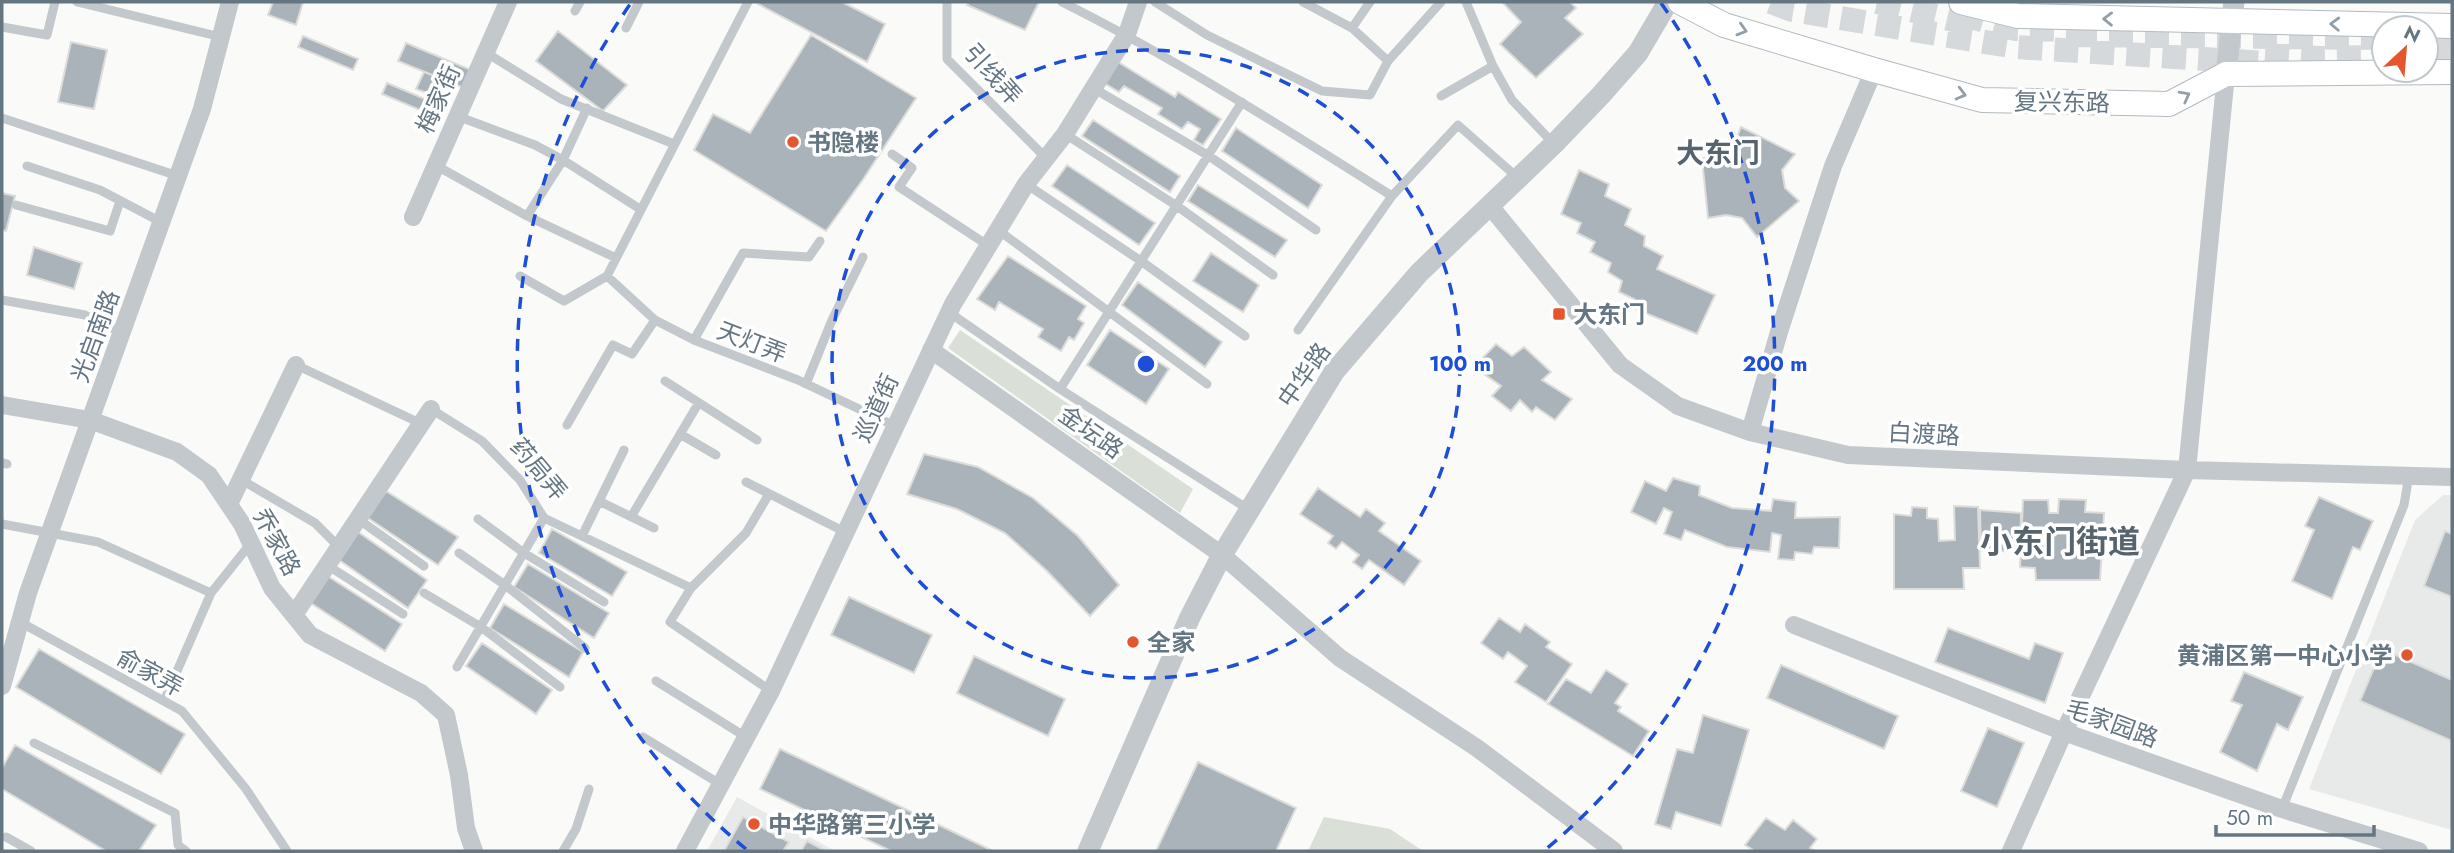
<svg xmlns="http://www.w3.org/2000/svg" width="2454" height="853" font-family="Jost,'Noto Sans SC',sans-serif">
<style>
.built{fill:#e8e9e9}
.green{fill:#dadfd7}
.building{fill:#aab3b9;stroke:#dcdcda;stroke-width:2}
.lines{fill:none;stroke-linecap:round;stroke-linejoin:round}
.secondary-tunnel{stroke:#d5d9db;stroke-width:24;stroke-dasharray:24 12;stroke-linecap:butt}
.secondary-casing{stroke:#b3babf;stroke-width:26}
.service{stroke:#c3c8cc;stroke-width:9}
.minor{stroke:#c3c8cc;stroke-width:18}
.tertiary{stroke:#c3c8cc;stroke-width:21}
.secondary{stroke:#fff;stroke-width:24}
.oneway{stroke:#939fa8}
.ring{fill:none;stroke:#1d4ed8;stroke-width:3.5;stroke-dasharray:12 9}
.poi-dot{fill:#e4572e;stroke:#fff;stroke-width:2.5}
.labels{text-anchor:middle;dominant-baseline:central;stroke-width:7;stroke-linejoin:round;paint-order:stroke}
.street-label{font-size:24px;fill:#657683;stroke:#fff}
.poi-label{font-size:24px;font-weight:bold;fill:#657683;stroke:#fff;text-anchor:start}
.quarter-label{font-size:28px;font-weight:bold;fill:#57646e;stroke:#fff}
.district-label{font-size:32px;font-weight:bold;fill:#57646e;stroke:#fff}
.centre{fill:#1d4ed8;stroke:#fff;stroke-width:3.5}
.ring-label{font-size:21px;text-anchor:middle;font-weight:bold;fill:#1d4ed8;stroke:#fff;stroke-width:7;stroke-linejoin:round;paint-order:stroke}
</style>
<rect width="100%" height="100%" fill="#fafaf8"/>
<path class="built" d="M2443 495H2452V830L2309 789 2415 520Z
M737 797 835 851H707Z"/>
<path class="green" d="M960 330 1193 489 1180 513 948 348Z
M1324 817 1390 829 1423 851H1308Z"/>
<path class="building" d="M273 2H303L296 25 268 15Z
M760 2H842L885 24 867 62 758 4Z
M969 2H1039L1025 30 967 5Z
M1502 2H1570L1576 8 1565 18 1583 34 1536 78 1500 44 1521 22Z
M558 31 627 85 603 111 536 61Z
M811 35 916 98 864 178 826 231 694 150 713 114 750 133Z
M303 36 358 59 353 70 298 47Z
M71 42 107 50 94 109 58 102Z
M406 43 471 70 464 88 398 61Z
M1118 62 1175 97 1178 92 1221 119 1203 145 1194 140 1200 129 1188 122 1182 129 1158 114 1162 108 1124 86 1119 92 1104 83Z
M424 72 437 77 430 94 416 89Z
M387 83 425 99 420 110 382 94Z
M1093 120 1180 176 1170 192 1082 136Z
M1741 127 1795 154 1782 170 1785 188 1799 201 1757 237 1742 218 1726 215 1708 218 1702 158H1720L1733 148Z
M1236 128 1322 185 1308 208 1222 151Z
M1067 165 1155 223 1139 245 1052 186Z
M1579 170 1609 184 1605 196 1631 209 1625 225 1645 236 1644 246 1663 256 1657 269 1715 295 1697 334 1630 307 1634 299 1619 292 1622 281 1608 272 1611 263 1590 252 1595 242 1577 233 1581 223 1561 214Z
M1198 185 1287 240 1275 257 1188 201Z
M2 193 15 196 6 231 2 230Z
M34 247 82 263 74 289 27 275Z
M1211 253 1259 285 1243 312 1193 281Z
M1008 256 1086 306 1078 319 1084 323 1074 340 1069 337 1061 351 1038 337 1043 329 999 302 995 310 977 299Z
M1138 282 1222 342 1205 367 1122 305Z
M1110 330 1169 369 1146 404 1087 365Z
M1496 344 1512 356 1524 347 1551 372 1542 380 1572 399 1555 420 1536 407 1532 412 1520 400 1511 411 1492 396 1501 386 1474 367Z
M924 454 978 467 1033 498 1078 536 1119 585 1090 616 1047 571 1005 533 957 509 907 494Z
M1673 478 1700 486 1699 495 1732 508 1771 511 1773 499 1796 502 1795 518 1840 517 1839 548 1814 547 1812 554 1795 552 1794 560 1778 559 1781 535 1772 533 1770 552 1727 547 1685 530 1681 540 1664 534 1672 512 1664 508 1656 524 1631 512 1645 481 1666 491Z
M1318 488 1360 517 1366 509 1385 523 1379 531 1421 561 1404 585 1369 560 1362 569 1353 562 1359 555 1342 542 1336 549 1328 543 1333 536 1300 514Z
M386 491 458 537 438 565 368 518Z
M2319 497 2373 521 2360 550 2353 547 2332 599 2292 581 2314 530 2305 526Z
M2059 499 2086 500 2085 512 2104 513 2100 580H2036L2035 568 2020 567 2023 500H2048L2049 513H2058Z
M1954 506 1978 507 1980 568H1963L1964 589H1894V514L1911 516 1912 507 1927 508V518L1938 519 1939 541 1955 540Z
M1980 510 2021 513 2020 552 1981 550Z
M552 529 627 572 612 596 539 553Z
M2445 531 2452 534V597L2424 586Z
M358 532 427 580 408 608 339 560Z
M528 564 609 613 594 638 514 587Z
M326 575 402 624 385 651 309 602Z
M849 597 932 635 914 673 831 635Z
M504 604 583 652 569 677 490 628Z
M1499 618 1520 632 1525 624 1550 642 1546 647 1572 664 1546 702 1515 682 1527 666 1508 652 1503 659 1481 643Z
M1948 628 2029 659 2035 643 2063 653 2045 703 1935 662Z
M482 643 552 690 536 714 466 666Z
M39 649 185 734 161 774 16 687Z
M2382 649 2452 680V741L2360 701Z
M974 656 1065 699 1048 736 957 693Z
M1781 665 1898 716 1884 749 1767 698Z
M1606 670 1628 684 1615 703 1621 707 1618 711 1649 731 1633 756 1548 704 1566 679 1591 693Z
M2244 672 2303 697 2288 730 2277 724 2257 771 2220 752 2242 705 2231 701Z
M1703 715 1749 730 1721 826 1676 812 1671 829 1655 824 1677 749 1693 753Z
M1988 728 2024 743 1997 807 1961 791Z
M15 745 156 825 139 851H106L2 789V768Z
M780 749 993 851H891L760 789Z
M1198 762 1296 808 1276 851H1156Z
M743 817 789 842 783 851H724Z
M1766 818 1785 830 1793 820 1817 839 1810 848 1815 851H1755L1745 845Z
M807 841 826 851H801Z"/>
<g class="lines">
<path class="secondary-tunnel" d="M1771 2 1792 10 2016 47 2283 64
M1877 2 1975 25
M1960 14 2015 29 2089 30
M2073 35 2384 38
M2426 38H2452
M2265 55 2321 58 2384 57
M2426 56 2452 55"/>
<g class="secondary-casing">
<path id="secondary" d="M1680 2 1724 25 1874 70 1982 100 2169 104 2226 74 2452 72
M1961 2 2018 16 2452 26"/>
</g>
<path class="service" d="M77 2 221 37
M947 2V59L1045 157
M1062 2C1176 59 1284 128 1392 196
M1155 2 1207 35 1322 91 1370 95 1388 61 1441 2
M1303 2 1352 28 1388 61
M1466 2 1493 66 1512 100 1553 143
M575 11 580 2
M2 27 47 35 55 2
M626 28 639 2
M1352 28 1370 2
M485 52 561 99 674 144
M1093 88 1209 156 1316 230
M1441 96 1493 66
M457 116 535 145 563 160 640 209
M2 118 178 176
M1065 134 1177 206 1273 275
M892 154 912 168 899 187 989 246
M435 165 527 216 616 258
M27 166 100 190 161 222
M1026 184 1141 261 1245 336
M16 205 110 231 120 201
M527 216 563 160 587 108
M998 230 1207 384
M520 276 564 301 607 276 748 2
M607 276 655 320 694 340 798 380 895 426
M2 300 85 315 122 333
M950 313 1060 389 1248 509
M1298 330 1392 196 1458 125 1518 178
M694 340 743 253 809 257 820 241
M296 365 422 424
M665 381 757 440
M806 384 832 320 863 257
M1060 389 1242 102
M431 409 482 441 520 480 544 518 691 588 670 622 771 691
M567 425 613 345 632 354 655 320
M680 434 716 455
M2 463 7 464
M240 479 315 523 339 547
M746 482 845 532
M599 501 654 528
M631 517 698 404
M358 519 424 566
M478 519 524 553 604 602
M2 524 98 542 211 593
M582 536 624 450
M459 553 505 585 585 648
M327 565 403 614
M691 588 746 533 769 494
M424 593 481 627 560 687
M20 622 182 711 246 789 287 851
M457 667 544 518
M656 681 746 737
M164 701 211 593 251 543
M643 737 720 784
M34 743 175 813 178 845 186 851
M2282 809 2404 505 2409 475
M6 837 31 851
M563 851 576 829 589 789"/>
<path class="minor" d="M1490 206 1620 365 1678 406 1750 432 1848 455 2187 470 2452 477
M413 217 508 2
M931 350 1222 555 1340 658 1477 748 1614 851
M2 405 90 420 177 452 209 475 242 524 272 588 310 635 421 693 446 715 459 775 466 828 474 851
M1750 432 1779 332 1833 166 1874 70
M229 504 296 365
M294 615 431 409
M1794 625 2064 732 2282 809 2419 851
M2 686 28 593 202 109 230 2
M685 851 771 691 953 304 1026 184 1065 134 1127 34 1138 2
M2011 851 2064 732 2187 470 2226 74"/>
<path class="tertiary" d="M2226 74 2234 2
M1088 851 1190 617 1222 555 1334 372 1419 273 1554 144 1601 95 1638 53 1668 2"/>
<use href="#secondary" class="secondary"/>
</g>
<defs><path id="oneway-chevron" d="M-2-3.5L2.5 0L-2 3.5" fill="none" stroke-width="1.6" stroke-linecap="round" stroke-linejoin="round" transform="scale(1.75)"/></defs>
<g class="oneway">
<use href="#oneway-chevron" transform="translate(2108 19) rotate(-179)"/>
<use href="#oneway-chevron" transform="translate(2335 24) rotate(-178)"/>
<use href="#oneway-chevron" transform="translate(1742 30) rotate(17)"/>
<use href="#oneway-chevron" transform="translate(1961 94) rotate(15)"/>
<use href="#oneway-chevron" transform="translate(2185 96) rotate(-28)"/>
</g>
<g class="ring">
<circle cx="1146" cy="364" r="314"/>
<path d="M746 849A629 629 0 0 1 631 3M1661 3A629 629 0 0 1 1546 849"/>
</g>
<g class="poi-dot">
<circle cx="793" cy="142" r="7"/>
<rect x="1552" y="307" width="14" height="14" rx="3.5"/>
<circle cx="1133" cy="642" r="7"/>
<circle cx="2407" cy="655" r="7"/>
<circle cx="754" cy="824" r="7"/>
</g>
<g class="labels">
<g class="street-label">
<text transform="translate(993 74) rotate(48)">引线弄</text>
<text transform="translate(438 99) rotate(-66)">梅家街</text>
<text transform="translate(2062 102) rotate(1)">复兴东路</text>
<text transform="translate(95 336) rotate(-70)">光启南路</text>
<text transform="translate(752 342) rotate(21)">天灯弄</text>
<text transform="translate(1304 375) rotate(-55)">中华路</text>
<text transform="translate(876 408) rotate(-65)">巡道街</text>
<text transform="translate(1091 432) rotate(35)">金坛路</text>
<text transform="translate(1924 434) rotate(3)">白渡路</text>
<text transform="translate(539 469) rotate(50)">药局弄</text>
<text transform="translate(277 542) rotate(62)">乔家路</text>
<text transform="translate(150 672) rotate(29)">俞家弄</text>
<text transform="translate(2112 723) rotate(20)">毛家园路</text>
</g>
<g class="poi-label">
<text x="807" y="142">书隐楼</text>
<text x="1573" y="314">大东门</text>
<text x="1147" y="642">全家</text>
<text x="2393" y="655" text-anchor="end">黄浦区第一中心小学</text>
<text x="768" y="824">中华路第三小学</text>
</g>
<g class="quarter-label">
<text x="1718" y="153">大东门</text>
</g>
<g class="district-label">
<text x="2060" y="542">小东门街道</text>
</g>
</g>
<circle cx="1146" cy="364" r="10" class="centre"/>
<g class="ring-label">
<text x="1460" y="371">100 m</text>
<text x="1775" y="371">200 m</text>
</g>
<rect width="2454" height="853" fill="none" stroke="#657683" stroke-width="7"/>
<g transform="translate(2405 49) rotate(26)"><circle r="33" fill="#ffffff" stroke="#c1c8cd" stroke-width="2"/>
<path d="M0-5L12 26L0 18L-12 26Z" fill="#e4572e"/>
<text y="-10" font-size="19" font-weight="bold" text-anchor="middle" fill="#657683">N</text>
</g>
<path d="M2216 825v10h158v-10" fill="none" stroke="#657683" stroke-width="3.5"/>
<text x="2226" y="825" font-size="21" fill="#657683" stroke="#ffffff" stroke-width="5" paint-order="stroke">50 m</text>
</svg>
